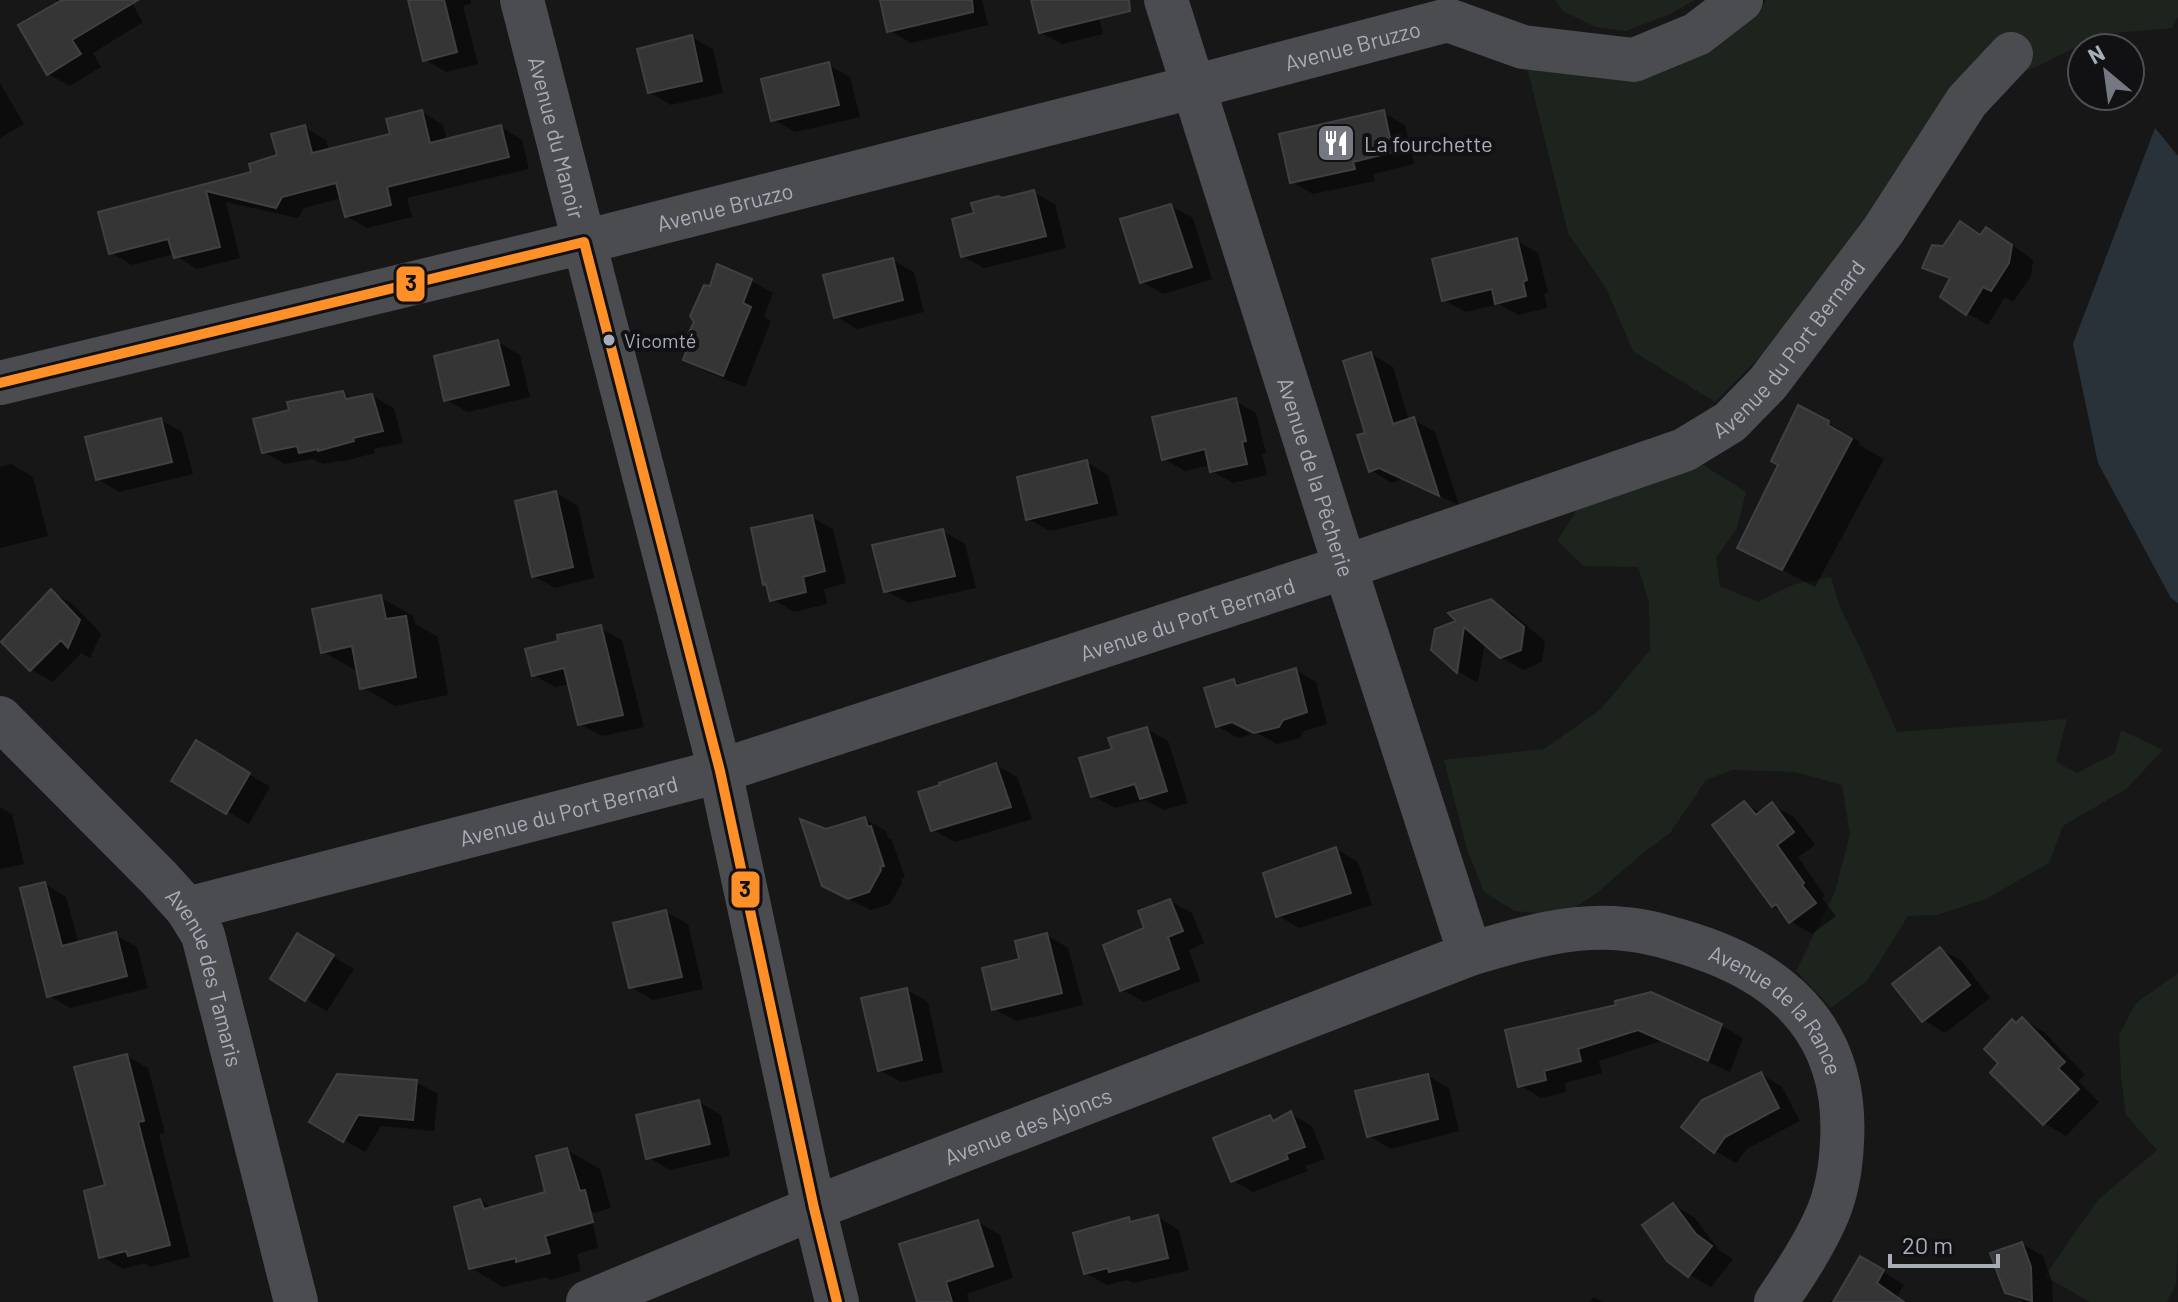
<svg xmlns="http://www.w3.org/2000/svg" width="2178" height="1302" font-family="Barlow,sans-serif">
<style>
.green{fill:#1d241e}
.water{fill:#2a3239}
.shadow{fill:#0007}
.building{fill:#353536;stroke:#3f4043;stroke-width:2}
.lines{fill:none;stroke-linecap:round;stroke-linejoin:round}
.street{stroke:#4b4c50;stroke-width:44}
.bus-1-casing{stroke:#111113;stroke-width:16}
.bus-1{stroke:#ff9027;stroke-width:10}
.bus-dot{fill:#a8adb8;stroke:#111113;stroke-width:3}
.labels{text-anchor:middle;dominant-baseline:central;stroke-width:8;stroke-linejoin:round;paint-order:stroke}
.bus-label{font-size:20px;fill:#a8adb8;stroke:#111113;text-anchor:start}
.street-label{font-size:22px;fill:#a8adb8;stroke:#111113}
.poi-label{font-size:22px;fill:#a8adb8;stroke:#111113;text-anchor:start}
.line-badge{stroke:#111113;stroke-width:3}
.pale-badge-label{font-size:22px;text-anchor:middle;font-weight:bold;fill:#111}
</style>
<rect width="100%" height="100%" fill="#171717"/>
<path class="green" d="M1555 0H1695L1670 14 1626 31 1595 27 1563 11Z
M1766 0H2178V17L2172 28 2103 34 2040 65 1944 106 1814 303 1715 402 1633 351 1606 288 1568 233 1526 63 1719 39 1762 7Z
M1700 463 1746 492 1737 528 1716 558 1720 586 1758 602 1795 584 1831 577 1839 605 1863 654 1897 732 2067 719 2056 762 2077 773 2115 753 2121 730 2163 750 2126 789 2063 826 2049 863 1986 899 1937 915 1908 916 1867 981 1831 1008 1796 971 1835 892 1850 834 1842 785 1795 772 1732 770 1706 780 1670 833 1643 853 1597 893 1563 915 1515 911 1484 892 1467 849 1444 760 1544 749 1601 709 1650 650 1649 602 1638 567 1584 566 1557 541 1582 502Z
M2178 973V1235L2176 1284 2167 1302H2090L2045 1276 2097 1201 2157 1150 2126 1115 2121 1076 2119 1035 2136 1003Z"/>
<path class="water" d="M2155 128 2178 156V603L2171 598 2098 463 2073 344Z"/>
<path class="shadow" d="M56 0H130L143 22 93 53 101 67 70 86 48 74 58 4Z
M410 0H471V4L463 6 478 64 446 72 424 59Z
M899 0H982L988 25 911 43 889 30Z
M1033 0H1095L1103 34 1062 44 1040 32Z
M691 37 713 49 723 93 671 105 649 92Z
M829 65 850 77 860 117 795 132 773 119Z
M0 83 24 124 0 138Z
M422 112 443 125 447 140 501 127 522 140 529 169 407 198 412 217 367 228 346 216 342 198 304 208 298 218 226 202 240 258 197 269 176 256 175 254 132 265 111 253 100 213 253 174 279 156 304 127 326 140 329 151 393 135Z
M1384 113 1405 125 1414 164 1374 174 1375 181 1313 194 1292 182Z
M1033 192 1055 204 1066 248 984 268 962 256 976 214 1002 200Z
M1171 206 1193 218 1212 279 1164 294 1142 282Z
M1516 240 1538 253 1548 292 1544 294 1547 308 1518 315 1499 304 1466 312 1444 300Z
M2008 242 2033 260 2031 276 2013 302 2005 297 1988 325 1967 313 1951 281 1924 267 1944 248Z
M892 260 914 272 924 312 857 329 835 316Z
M751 281 773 293 764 317 771 321 745 387 707 372 686 359Z
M498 342 520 355 530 397 468 412 446 400Z
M1371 354 1393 367 1409 421 1414 420 1435 432 1459 505 1402 479 1392 483 1370 470 1367 434Z
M343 393 355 400 372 396 394 408 403 443 374 449 375 453 341 462 339 461 323 464 313 459 285 464 263 452 291 412Z
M1235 401 1256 413 1266 453 1262 454 1267 475 1233 483 1212 471 1211 465 1185 471 1164 459Z
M161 420 182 432 193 474 119 492 98 479Z
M1828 423 1860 442 1859 445 1884 459 1815 587 1739 547Z
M1086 462 1108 475 1118 515 1050 531 1028 519Z
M11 464 33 477 48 536 0 548V467Z
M556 493 578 506 594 578 555 588 533 576Z
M811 517 833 529 846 583 824 589 827 604 794 612 772 599 769 586 765 583Z
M943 531 965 544 976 588 908 603 886 591Z
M52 592 73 604 101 634 90 658 81 653 53 682 32 670 4 642Z
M380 597 413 616 415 624 438 637 448 695 395 706 362 687 359 669 355 670 322 651Z
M1491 601 1513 614 1545 641 1542 662 1523 670 1501 657 1485 643 1478 683 1458 671 1433 649 1460 621Z
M600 628 622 640 644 727 602 736 580 724 570 684 555 687 533 675 561 643Z
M1296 670 1316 682 1327 724 1304 731 1300 738 1277 744 1231 719V723L1251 734 1238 738 1217 726 1234 681 1243 686Z
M1147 729 1168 741 1188 803 1164 810 1145 800 1115 808 1093 796 1115 751Z
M197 743 270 787 249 824 174 780Z
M996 765 1017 777 1032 819 955 842 933 830Z
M1744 803 1761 813 1772 805 1794 817 1815 845 1798 857 1825 896 1822 898 1836 916 1812 934 1790 921 1784 912 1773 906Z
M0 807 12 814 24 864 0 869Z
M865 819 886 831 888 838 892 840 905 878 901 879 902 883 890 904 871 910 846 898 826 831Z
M1336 849 1358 862 1372 905 1299 928 1277 915Z
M45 884 66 897 79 944 115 935 137 947 148 988 70 1008 48 995Z
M1170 901 1192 913 1204 943 1189 950 1200 981 1144 1002 1122 990 1146 929Z
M666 912 688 924 703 989 653 1000 631 987Z
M1047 935 1068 948 1083 1005 1016 1021 994 1009Z
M298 936 354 969 327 1011 306 999Z
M1940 949 1962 961 1990 998 1945 1033 1924 1020Z
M907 990 928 1002 943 1072 901 1082 880 1070Z
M1651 994 1722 1026 1743 1038 1730 1072 1661 1041 1599 1061 1602 1073 1565 1083 1566 1092 1541 1098 1520 1085 1618 1006Z
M2022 1019 2044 1032 2085 1075 2078 1081 2099 1102 2066 1136 2044 1123 2001 1063 2017 1024Z
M126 1056 148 1068 165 1133 159 1134 190 1257 151 1267 144 1263 123 1269 101 1256 108 1187Z
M1761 1074 1782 1087 1800 1121 1747 1149 1736 1163 1715 1151Z
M1428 1076 1449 1088 1459 1131 1391 1149 1369 1136Z
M416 1082 438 1094 434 1131 381 1126 365 1152 312 1122Z
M699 1102 721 1115 730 1156 670 1170 648 1157Z
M1291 1114 1312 1126 1325 1159 1306 1166 1308 1171 1253 1192 1232 1180 1270 1117 1277 1121Z
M567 1150 600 1169 611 1208 594 1213 576 1203V1207L592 1217 598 1248 577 1254 581 1271 551 1280 546 1277 503 1287 471 1268 480 1201 493 1208 548 1193Z
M1674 1205 1695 1218 1718 1249 1733 1259 1711 1287 1690 1275Z
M1158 1217 1179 1230 1189 1270 1133 1283 1127 1280 1107 1285 1085 1273 1129 1219 1136 1223Z
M978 1222 1000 1235 1013 1278 967 1294 969 1302H919Z
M2022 1244 2043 1256 2052 1281 2053 1302H2024L2007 1292Z
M1882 1271 1904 1285 1897 1297 1904 1302H1827L1838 1299Z
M1594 1297 1603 1302H1589Z"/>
<path class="building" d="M62 0H138L72 40 81 54 47 75 18 25Z
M408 0H444L457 52 423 61Z
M880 0H972L973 12 887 32Z
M1031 0H1129L1130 11 1039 33Z
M692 35 702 81 648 93 637 49Z
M829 62 839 105 771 121 761 79Z
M422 110 430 143 501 125 509 157 387 187 391 205 345 217 336 183 282 197 276 208 206 191 220 247 174 258 168 239 109 254 98 212 251 172 249 164 277 155 271 134 305 125 312 153 390 134 386 119Z
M1384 110 1393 152 1353 162 1355 169 1290 183 1279 134Z
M1034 190 1046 236 961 257 952 219 974 213 971 203 998 196 1002 198Z
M1171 204 1192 267 1140 283 1120 219Z
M1960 221 1980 235 1986 227 2012 245 2009 263 1991 291 1983 287 1966 315 1940 297 1950 278 1922 268 1932 245 1943 246Z
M1517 238 1527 280 1523 282 1526 296 1495 304 1492 289 1442 301 1432 259Z
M893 258 903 300 834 318 823 275Z
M717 264 752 279 743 303 751 307 723 376 683 360 691 339 687 336 694 322 690 316 704 285 710 286Z
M498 340 509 385 444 401 434 356Z
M1371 352 1393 424 1414 417 1439 496 1379 468 1369 472 1357 435 1365 433 1343 361Z
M343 391 346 399 372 394 383 431 353 438 354 441 318 451V449L299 453 297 446 262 453 253 419 289 410 287 402Z
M1236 398 1246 441 1242 442 1247 464 1210 472 1205 449 1162 460 1152 417Z
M1798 405 1829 421 1828 425 1852 439 1782 570 1737 548 1778 465 1771 461Z
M161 418 172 462 96 480 85 437Z
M1087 460 1097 503 1026 520 1017 477Z
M556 491 573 567 532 577 515 501Z
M812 515 825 571 803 577 806 592 770 601 766 584 763 585 751 528Z
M943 529 955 576 884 592 872 545Z
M51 589 80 620 68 648 61 640 30 671 1 642Z
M381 595 386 619 406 616 416 677 360 689 352 646 321 653 312 609Z
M1491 599 1524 627 1521 650 1500 658 1464 627 1457 673 1431 650 1435 629 1456 621 1448 613Z
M601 625 623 715 578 725 564 668 532 676 525 649 558 641 557 635Z
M1296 668 1307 712 1283 720 1279 727 1254 733 1232 722 1216 727 1204 688 1234 679 1236 686Z
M1147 727 1167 791 1140 799 1135 784 1091 797 1079 758 1112 749 1108 738Z
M196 740 250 773 226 814 171 781Z
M996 763 1011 807 931 831 918 792 940 785 939 783Z
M1744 801 1756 815 1772 802 1794 832 1777 845 1804 883 1802 885 1816 903 1789 923 1776 904 1772 907 1712 825Z
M865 817 868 827 871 826 884 866 880 867 881 870 869 892 848 899 822 886 800 819 826 829Z
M1336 847 1351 893 1276 917 1263 873Z
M45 882 62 946 116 932 127 976 47 997 20 888Z
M1170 899 1183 931 1168 937 1179 969 1120 991 1103 945 1144 928 1138 911Z
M666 910 682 977 629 988 613 923Z
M297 933 334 955 305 1001 270 979Z
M1047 933 1062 993 992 1010 982 968 1019 959 1015 941Z
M1940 947 1970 985 1922 1022 1892 984Z
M907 988 922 1060 878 1071 861 998Z
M1651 992 1722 1024 1708 1061 1638 1030 1578 1049 1581 1061 1544 1071 1546 1080 1518 1087 1505 1030 1616 1005 1615 1001Z
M2022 1017 2065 1062 2058 1068 2079 1089 2043 1125 1990 1073 1998 1063 1984 1049 2012 1019 2016 1023Z
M127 1054 144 1121 138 1122 170 1245 128 1256 126 1251 99 1258 84 1191 105 1185 74 1067Z
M1761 1072 1779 1108 1725 1137 1714 1153 1681 1127 1702 1100Z
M337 1074 417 1080 413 1120 358 1115 343 1142 309 1122Z
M1428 1074 1438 1119 1367 1137 1355 1091Z
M699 1100 710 1144 646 1159 636 1115Z
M1291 1111 1305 1147 1286 1154 1288 1159 1231 1182 1213 1138 1270 1115 1273 1121Z
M567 1148 580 1191 585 1190 593 1222 545 1236 550 1253 516 1262V1258L469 1269 454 1207 480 1199 484 1209 545 1192 536 1156Z
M1673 1203 1696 1234 1712 1246 1688 1277 1667 1261 1642 1225Z
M1158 1215 1168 1258 1109 1272 1108 1268 1084 1274 1073 1233 1129 1217 1130 1222Z
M978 1220 993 1266 946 1282 952 1302H917L899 1244Z
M2022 1242 2031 1267 2032 1301 2005 1293 1990 1253Z
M1860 1256 1884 1270 1877 1283 1904 1302H1833Z"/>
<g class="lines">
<g class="street">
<path id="s1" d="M522 0 720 771 814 1208 837 1302"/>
<path id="s2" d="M1166 0 1345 567 1470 954"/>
<path id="s3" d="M0 383 584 242 1193 87 1448 20 1523 47 1634 60 1697 34 1741 0"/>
<path id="s4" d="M0 718 159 878 187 909 203 935 296 1302"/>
<path id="s5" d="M187 909 720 771 1345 567 1684 450 1730 422 1768 383 1883 231 1967 101 2011 54"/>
<path id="s6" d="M588 1302 814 1208 1470 954C1520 939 1573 923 1625 929 1649 931 1674 939 1696 946 1790 977 1848 1038 1842 1142 1841 1165 1837 1191 1828 1213 1815 1244 1795 1274 1776 1302"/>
</g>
<g class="bus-1-casing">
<path id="bus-1" d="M0 383 584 242 720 771 814 1208 837 1302"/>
</g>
<use href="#bus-1" class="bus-1"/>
</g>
<defs>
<g id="restaurant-square" transform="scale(2)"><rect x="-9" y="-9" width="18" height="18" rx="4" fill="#757880" stroke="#111113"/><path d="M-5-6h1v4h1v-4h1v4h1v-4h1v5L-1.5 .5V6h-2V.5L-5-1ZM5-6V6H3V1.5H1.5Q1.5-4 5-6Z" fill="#fff"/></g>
</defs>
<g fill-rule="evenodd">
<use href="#restaurant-square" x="1336" y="143"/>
</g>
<circle class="bus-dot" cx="609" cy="340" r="7"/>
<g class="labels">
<g class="bus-label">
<text x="624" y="340">Vicomté</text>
</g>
<g class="street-label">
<text stroke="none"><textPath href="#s3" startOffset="1394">Avenue Bruzzo</textPath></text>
<text stroke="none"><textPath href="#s1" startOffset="142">Avenue du Manoir</textPath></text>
<text stroke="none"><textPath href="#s3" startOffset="746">Avenue Bruzzo</textPath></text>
<text stroke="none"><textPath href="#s5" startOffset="1714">Avenue du Port Bernard</textPath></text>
<text stroke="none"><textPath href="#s2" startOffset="500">Avenue de la Pêcherie</textPath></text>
<text stroke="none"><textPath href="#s5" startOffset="1042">Avenue du Port Bernard</textPath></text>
<text stroke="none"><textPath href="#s5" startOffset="394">Avenue du Port Bernard</textPath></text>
<text stroke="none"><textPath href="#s4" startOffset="338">Avenue des Tamaris</textPath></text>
<text stroke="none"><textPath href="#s6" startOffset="1286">Avenue de la Rance</textPath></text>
<text stroke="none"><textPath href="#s6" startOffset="474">Avenue des Ajoncs</textPath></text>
</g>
<g class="poi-label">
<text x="1364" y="143">La fourchette</text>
</g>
</g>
<g class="line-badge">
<rect x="395" y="265" width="31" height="38" rx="8" fill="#ff9027"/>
<rect x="730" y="870" width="31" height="39" rx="8" fill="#ff9027"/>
</g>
<g class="pale-badge-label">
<text x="411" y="291">3</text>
<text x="745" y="897">3</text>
</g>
<g transform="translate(2106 72) rotate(331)"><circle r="38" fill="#111113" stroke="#4d4f55" stroke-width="2"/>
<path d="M0-6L14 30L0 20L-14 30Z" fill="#757880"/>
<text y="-12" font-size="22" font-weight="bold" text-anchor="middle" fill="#a8adb8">N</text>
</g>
<path d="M1890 1254v12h108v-12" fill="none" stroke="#a8adb8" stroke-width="4"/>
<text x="1902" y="1254" font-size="24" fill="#a8adb8" stroke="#111113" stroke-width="6" paint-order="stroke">20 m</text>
</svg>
